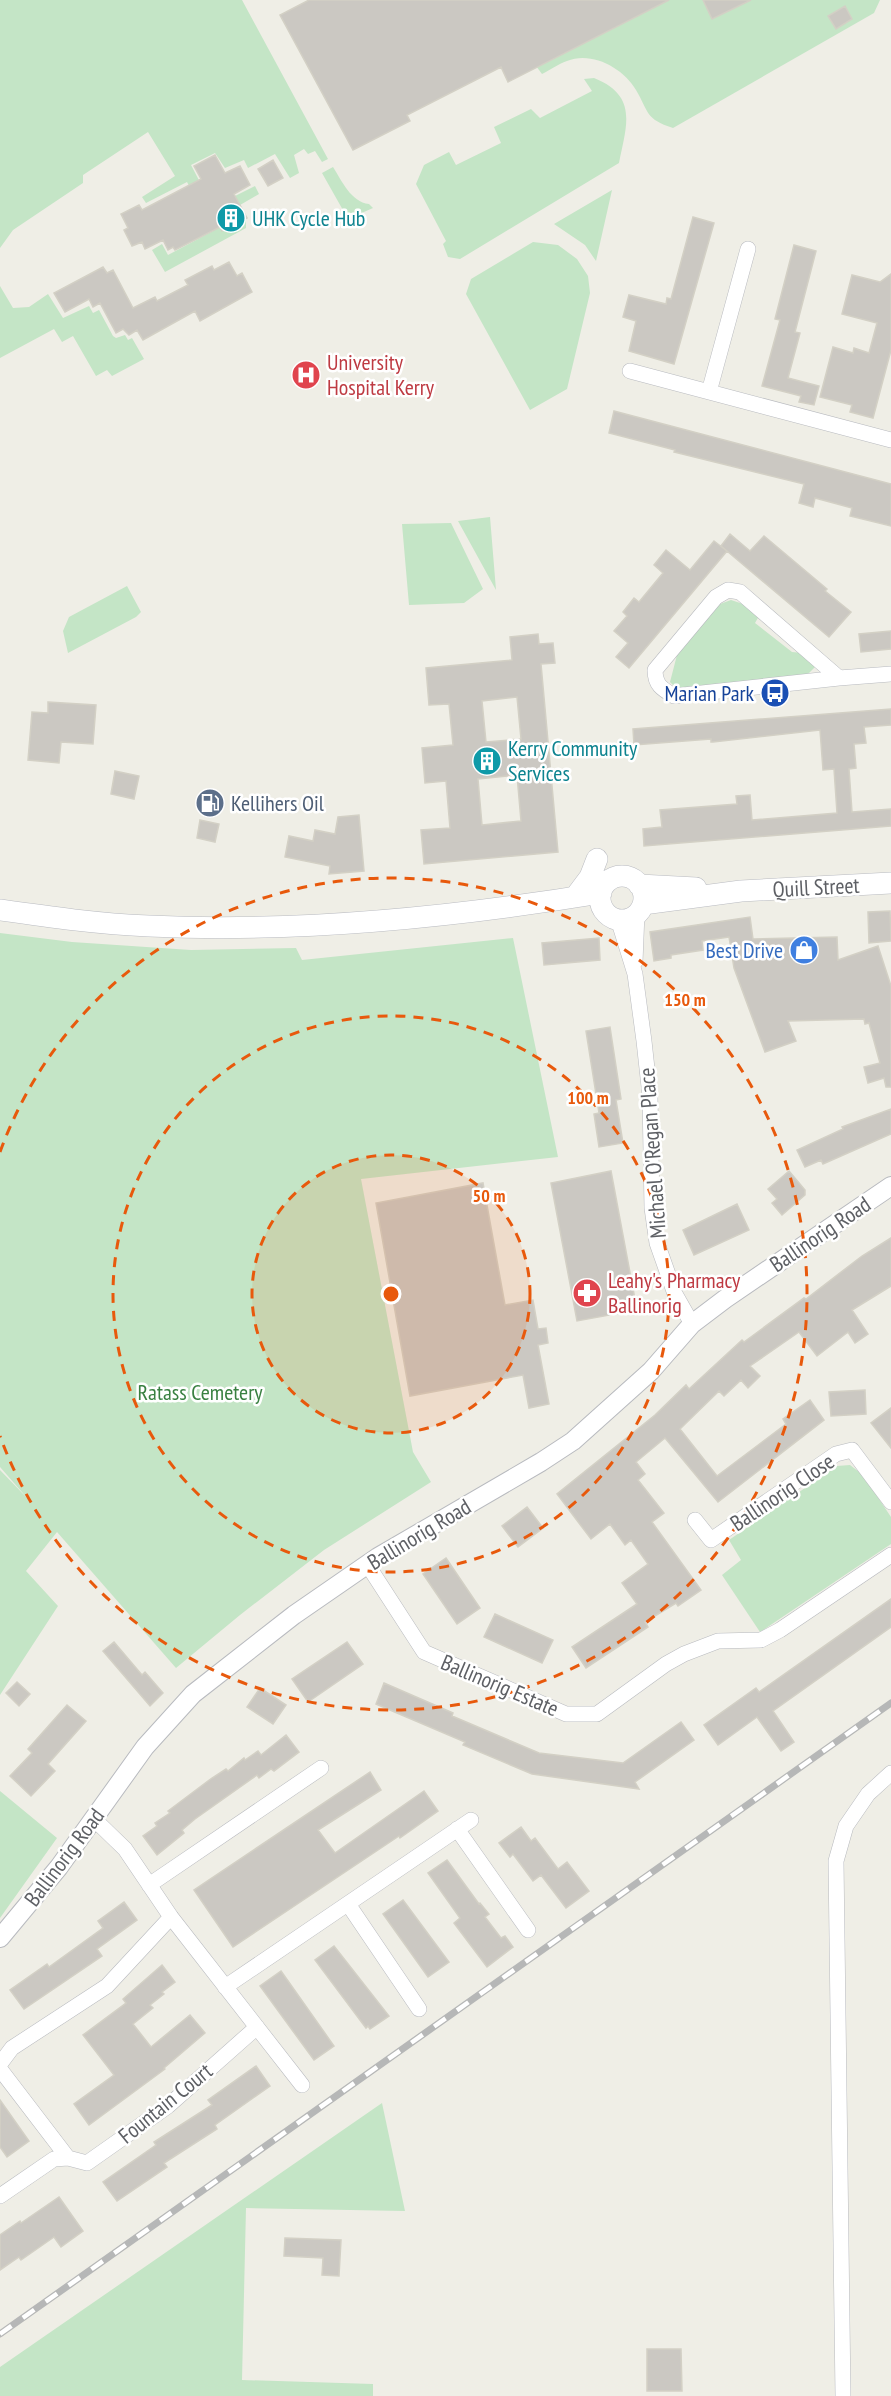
<svg xmlns="http://www.w3.org/2000/svg" width="891" height="2396" font-family="'PT Sans Narrow',sans-serif">
<style>
.green{fill:#c4e5c6}
.building{fill:#cbc8c2;stroke:#d3d0c5;stroke-width:1.5;fill-rule:evenodd}
.lines{fill:none;stroke-linecap:round;stroke-linejoin:round}
.minor-casing{stroke:#b8babf;stroke-width:16}
.tertiary-casing{stroke:#b8babf;stroke-width:20}
.secondary-casing{stroke:#b9bbc1;stroke-width:22}
.minor{stroke:#fff;stroke-width:15}
.tertiary{stroke:#fff;stroke-width:18}
.secondary{stroke:#fff;stroke-width:21}
.rail-casing{stroke:#b6b7b7;stroke-width:7}
.rail{stroke:#fff;stroke-width:4.5;stroke-dasharray:14;stroke-linecap:butt}
.ring{fill:none;stroke:#e8590c;stroke-width:3;stroke-dasharray:10 8}
.labels{text-anchor:middle;dominant-baseline:central;stroke-width:5;stroke-linejoin:round;paint-order:stroke}
.culture-label{font-size:22px;fill:#0d838f;stroke:#fff;text-anchor:start}
.health-label{font-size:22px;fill:#be3a42;stroke:#fff;text-anchor:start}
.transit-label{font-size:22px;fill:#164399;stroke:#fff;text-anchor:end}
.service-label{font-size:22px;fill:#4e5e75;stroke:#fff;text-anchor:start}
.street-label{font-size:22px;fill:#5e6065;stroke:#fff}
.shop-label{font-size:22px;fill:#366cbe;stroke:#fff;text-anchor:end}
.park-label{font-size:22px;fill:#398041;stroke:#fff}
.centre{fill:#e8590c;stroke:#fff;stroke-width:3}
.ring-label{font-size:18px;text-anchor:middle;font-weight:bold;fill:#e8590c;stroke:#fff;stroke-width:5;stroke-linejoin:round;paint-order:stroke}
</style>
<rect width="100%" height="100%" fill="#efeee6"/>
<path class="green" d="M0 0H242L328 159 322 162 315 151 308 154 304 149 294 155 299 173 290 178 275 154 248 168 244 160 225 168 215 153 191 165 213 207 255 186 259 194 216 219 222 231 246 218V228L165 272 152 250 162 244 168 255 213 231 187 182 146 203 142 197 175 176 148 132 83 175V183L13 230 0 248Z
M666 0H880L874 13 673 128C645 119 649 112 636 90 623 68 592 51 567 61 558 64 550 70 542 74L536 66Z
M594 78C639 96 626 126 619 163L460 259 448 257 443 244 446 241 416 184 424 165 449 152 456 165 501 143 494 127 531 109 540 118 592 91 584 79Z
M333 167C342 181 351 202 369 204L373 208 348 219 322 173Z
M612 190 596 261 585 245 554 224Z
M533 242 558 245 577 259 588 276 590 293 567 389 530 410 466 294 471 279Z
M0 286 13 308 29 307 48 294 63 318 89 306 93 313 99 310 113 336 116 338 125 335 128 340 132 338 144 359 112 376 107 370 96 376 73 336 62 342 54 329 0 358Z
M490 517 496 590 458 521Z
M451 523 483 589 464 603 409 605 402 524Z
M127 586 141 612 136 617 68 653 63 631 69 617Z
M731 600 749 606 759 616 755 623 792 652 803 653 815 667 806 676 678 690 670 682 677 655 713 610 720 604Z
M0 933 72 942 191 950 296 948 302 960 513 938 558 1157 361 1179 413 1452 431 1482 324 1550 240 1615 176 1668 57 1532 26 1571 58 1606 0 1695V1470L28 1499 0 1467Z
M850 1465 863 1475 891 1517V1544L760 1632 722 1575 741 1560 729 1540 837 1466Z
M0 1791 57 1838 0 1918Z
M382 2103 405 2211 246 2208 242 2380 373 2384V2396H0V2367Z"/>
<path class="building" d="M309 0H669L508 82 501 67 407 115 410 121 353 150 280 15Z
M703 0H751L712 19Z
M845 6 852 19 836 29 828 16Z
M215 155 225 173 240 166 250 185 234 194 247 218 222 231 220 227 175 250 173 247 168 250 163 240 145 249 142 242 132 246 124 230 128 228 121 214 139 205 142 210 201 179 194 166Z
M273 160 283 178 268 186 258 169Z
M693 217 714 223 674 364 629 351 636 321 623 317 629 295 666 304 667 298 671 299Z
M794 245 816 251 795 332 800 333 788 378 819 386 814 405 799 402 801 396 762 386 780 320 775 319Z
M229 262 237 276 242 273 252 292 200 321 195 311 143 340 137 330 129 335 123 329 116 333 100 303 93 307 89 299 65 312 54 293 103 267 107 273 113 270 133 308 155 297 157 301 188 285 185 280 212 266 214 270Z
M891 274V350L873 418 850 412 852 405 820 397 833 347 853 353 854 348 869 353 877 323 842 314 852 275 880 282Z
M614 411 891 484V526L850 516 852 508 815 498 813 507 799 503 804 484 674 452 675 450 609 433Z
M730 534 750 551 764 536 827 589 825 591 851 612 829 637 721 546Z
M714 541 727 551 629 668 616 657 628 643 614 631 627 616 623 612 634 598 639 602 663 573 654 565 666 550 690 570Z
M891 631V649L861 652 859 634Z
M538 634 539 644 553 643 555 663 541 664 558 852 424 864 421 830 450 828 446 781 425 783 422 748 453 745 449 704 429 705 426 668 512 660 510 637ZM517 697 521 739 486 742 482 701ZM517 775 521 821 482 825 478 779Z
M48 702 96 705 93 744 61 742 59 763 28 760 32 712 48 713Z
M891 709V725L864 727 866 743 854 744 856 768 849 769 852 812 891 809V826L644 846 643 829 662 827 660 810 737 804 736 796 750 795 752 820 837 813 834 769 823 770 820 730 713 742H711V739L634 745 633 729Z
M115 771 139 776 134 799 111 794Z
M359 815 364 871 329 874 330 866 285 857 289 836 313 841 315 830 335 834 338 817Z
M200 820 219 824 215 842 197 838Z
M890 911 891 941 869 943 868 912Z
M750 917 753 939 837 937 838 960 878 946 891 986V1087H886L884 1078 868 1083 864 1067 880 1063 869 1023 865 1024 864 1019 788 1021 796 1041 765 1052 734 968 729 937 702 941 703 950 671 955V958L654 961 650 932Z
M599 938 600 960 544 965 542 943Z
M610 1027 621 1099 616 1100 623 1143 599 1147 594 1114 599 1113 586 1031Z
M891 1109V1134L823 1164 821 1160 805 1167 797 1150 843 1129 842 1127Z
M611 1171 637 1310 577 1321 551 1183Z
M789 1171 805 1190V1195L782 1215 772 1203 777 1199 768 1189Z
M483 1183 505 1305 533 1300 538 1329 546 1328 548 1343 538 1345 549 1404 529 1408 523 1375 410 1396 376 1203Z
M737 1204 749 1230 694 1255 683 1230Z
M891 1238V1286L852 1310 868 1334 855 1343 848 1332 817 1356 799 1332 750 1366 760 1376 748 1388 741 1380 724 1396 719 1391 680 1429 717 1476 786 1424 783 1419 810 1400 824 1420 718 1502 665 1438 636 1462 645 1474 638 1480 664 1513 652 1522 701 1590 678 1606 676 1603 645 1622 648 1627 586 1668 572 1647 637 1604 622 1583 648 1564 631 1540 625 1545 610 1524 591 1539 557 1494 655 1415 686 1385 689 1389 742 1340 744 1342 804 1298 806 1299 862 1256Z
M865 1390 866 1414 831 1416 829 1392Z
M891 1408V1448L871 1423Z
M527 1507 543 1528 518 1547 502 1526Z
M446 1558 480 1608 457 1624 423 1574Z
M891 1599V1627L773 1711 794 1742 781 1751 757 1717 718 1745 704 1725 756 1688 759 1692Z
M495 1614 553 1640 542 1663 484 1637Z
M114 1642 142 1675 145 1672 163 1693 150 1706 103 1651Z
M347 1642 363 1664 308 1702 292 1679Z
M17 1682 30 1694 19 1706 6 1693Z
M384 1683 453 1713 452 1716 539 1753 623 1763 681 1722 694 1740 635 1782 639 1789 532 1774 463 1745 465 1742 376 1704Z
M260 1688 286 1705 273 1724 247 1707Z
M67 1705 86 1721 48 1764 55 1771 31 1796 10 1776 32 1753 28 1749Z
M286 1735 299 1752 274 1771 271 1769 259 1778 257 1775 195 1819 182 1830 184 1833 157 1855 143 1836 157 1826 155 1823 170 1813 168 1811 212 1778 226 1769 228 1771 244 1758 245 1760 258 1751 261 1755Z
M370 1772 381 1790 318 1830 335 1853 424 1791 438 1811 400 1838 399 1836 233 1947 194 1890Z
M521 1827 531 1841 535 1838 558 1869 567 1862 589 1891 566 1908 541 1875 533 1881 513 1854 510 1857 499 1843Z
M447 1860 479 1904 480 1903 489 1914 485 1917 501 1938 505 1936 513 1947 487 1967 454 1923 460 1918 428 1873Z
M403 1900 449 1962 428 1977 383 1914Z
M124 1902 137 1920 97 1949 102 1956 24 2009 10 1990 47 1964 49 1967 103 1928 98 1921Z
M334 1946 389 2016 370 2029 368 2026 366 2028 315 1960Z
M162 1965 175 1982 162 1992 164 1994 150 2005 153 2008 133 2024 151 2047 190 2015 205 2033 164 2068 165 2069 89 2125 74 2104 114 2075 83 2035 126 2003 123 1999Z
M281 1971 334 2046 314 2060 260 1986Z
M256 2066 270 2086 215 2125 217 2129 164 2163 167 2167 117 2201 103 2182 156 2145 154 2142 212 2105 208 2100Z
M0 2100 29 2141 7 2157 0 2147Z
M59 2197 83 2231 61 2247 54 2237 21 2260 19 2257 0 2270V2235L20 2221 21 2223Z
M285 2238 341 2240 339 2276 322 2275 323 2258 284 2256Z
M647 2349H681L682 2391H647Z"/>
<g class="lines">
<g class="minor-casing">
<path id="minor" d="M630 371 891 440
M709 392 748 249
M839 678 740 592 728 590 716 597 655 670C655 685 662 689 674 696L839 678 891 674
M618 919 635 974 644 1041 650 1096 652 1208 657 1243 675 1294 692 1324
M635 962 637 913
M695 1520 711 1540 836 1454 852 1450 891 1502
M367 1564 424 1652 566 1714H597L666 1664 684 1654 718 1641 761 1640 780 1630 891 1555
M94 1819 125 1849 171 1917 302 2085
M457 1829 528 1930
M149 1885 321 1768
M348 1904 419 2009
M225 1987 471 1820
M0 2064 12 2048 107 1986 171 1917
M0 2069 68 2158
M0 2196 54 2159 68 2158 87 2163 168 2106 257 2027
M843 2396 836 1861 846 1826 868 1794 891 1773"/>
</g>
<g class="tertiary-casing">
<path id="tertiary" d="M0 1938 59 1867 145 1747 193 1694 294 1615 378 1557 541 1462 573 1441 651 1371 692 1324 725 1299 891 1186"/>
</g>
<g class="secondary-casing">
<path id="secondary" d="M600 898a22 22 0 1 1 44 0a22 22 0 1 1-44 0Z
M639 885 696 888
M575 897 590 877 597 859
M643 904 741 891 891 883
M0 910C49 917 99 924 149 926 296 933 455 917 601 893"/>
</g>
<use href="#minor" class="minor"/>
<use href="#tertiary" class="tertiary"/>
<use href="#secondary" class="secondary"/>
<g class="rail-casing">
<path id="rail" d="M0 2334 891 1703"/>
</g>
<use href="#rail" class="rail"/>
</g>
<circle cx="391" cy="1294" r="139" fill="#e8590c" fill-opacity=".12"/>
<g class="ring">
<circle cx="391" cy="1294" r="139"/>
<circle cx="391" cy="1294" r="278"/>
<path d="M0 1152A416 416 0 1 1 0 1436"/>
</g>
<defs>
<g id="building-disc" transform="scale(1.5)"><circle r="9.5" fill="#0f9aa8" stroke="#fff"/><path d="M-4-6H4V6H1V3H-1V6H-4ZM-2.5-4.3h1.7v1.8h-1.7ZM.8-4.3h1.7v1.8H.8ZM-2.5-1h1.7V.8h-1.7ZM.8-1h1.7V.8H.8Z" fill="#fff"/></g>
<g id="hospital-disc" transform="scale(1.5)"><circle r="9.5" fill="#e0444e" stroke="#fff"/><path d="M-5-5h3v3.5h4V-5h3V5h-3V1.5h-4V5h-3Z" fill="#fff"/></g>
<g id="bus-disc" transform="scale(1.5)"><circle r="9.5" fill="#1a4fb4" stroke="#fff"/><path d="M-5-6H5V4H4V6H2V4H-2V6H-4V4H-5ZM-3.5-4V0h7V-4ZM-3.5 1.2v1.5H-2V1.2ZM2 1.2v1.5H3.5V1.2Z" fill="#fff"/></g>
<g id="fuel-disc" transform="scale(1.5)"><circle r="9.5" fill="#5c6f8a" stroke="#fff"/><path d="M-5.5-6h7V0h2V4h1.3V-2.5L3-4.5l.8-.8L6-3V5H2.5V1h-1V6h-7ZM-4.2-4.7v3.2H.2V-4.7Z" fill="#fff"/></g>
<g id="shop-disc" transform="scale(1.5)"><circle r="9.5" fill="#3f7fe0" stroke="#fff"/><path d="M-5-2.5h2.3a2.7 3.5 0 0 1 5.4 0H5L5.5 6h-11ZM-1.5-2.5h3a1.5 2.3 0 0 0-3 0Z" fill="#fff"/></g>
<g id="pharmacy-disc" transform="scale(1.5)"><circle r="9.5" fill="#e0444e" stroke="#fff"/><path d="M-2-6h4v4h4v4h-4v4h-4v-4h-4v-4h4Z" fill="#fff"/></g>
</defs>
<g fill-rule="evenodd">
<use href="#building-disc" x="231" y="218"/>
<use href="#hospital-disc" x="306" y="375"/>
<use href="#bus-disc" x="775" y="693"/>
<use href="#building-disc" x="487" y="761"/>
<use href="#fuel-disc" x="210" y="803"/>
<use href="#shop-disc" x="804" y="950"/>
<use href="#pharmacy-disc" x="587" y="1293"/>
</g>
<g class="labels">
<g class="culture-label">
<text x="252" y="218">UHK Cycle Hub</text>
<text x="508" y="748">Kerry Community<tspan x="508" dy="25">Services</tspan></text>
</g>
<g class="health-label">
<text x="327" y="362">University<tspan x="327" dy="25">Hospital Kerry</tspan></text>
<text x="608" y="1280">Leahy's Pharmacy<tspan x="608" dy="25">Ballinorig</tspan></text>
</g>
<g class="transit-label">
<text x="754" y="693">Marian Park</text>
</g>
<g class="service-label">
<text x="231" y="803">Kellihers Oil</text>
</g>
<g class="street-label">
<text transform="translate(816 887) rotate(-3)">Quill Street</text>
<text transform="translate(652 1153) rotate(-94)">Michael O'Regan Place</text>
<text transform="translate(820 1234) rotate(-34)">Ballinorig Road</text>
<text transform="translate(782 1492) rotate(-34)">Ballinorig Close</text>
<text transform="translate(419 1534) rotate(-31)">Ballinorig Road</text>
<text transform="translate(500 1685) rotate(23)">Ballinorig Estate</text>
<text transform="translate(64 1857) rotate(-53)">Ballinorig Road</text>
<text transform="translate(165 2103) rotate(-39)">Fountain Court</text>
</g>
<g class="shop-label">
<text x="783" y="950">Best Drive</text>
</g>
<g class="park-label">
<text x="200" y="1392">Ratass Cemetery</text>
</g>
</g>
<circle cx="391" cy="1294" r="9" class="centre"/>
<g class="ring-label">
<text x="685" y="1006">150 m</text>
<text x="588" y="1104">100 m</text>
<text x="489" y="1202">50 m</text>
</g>
</svg>
